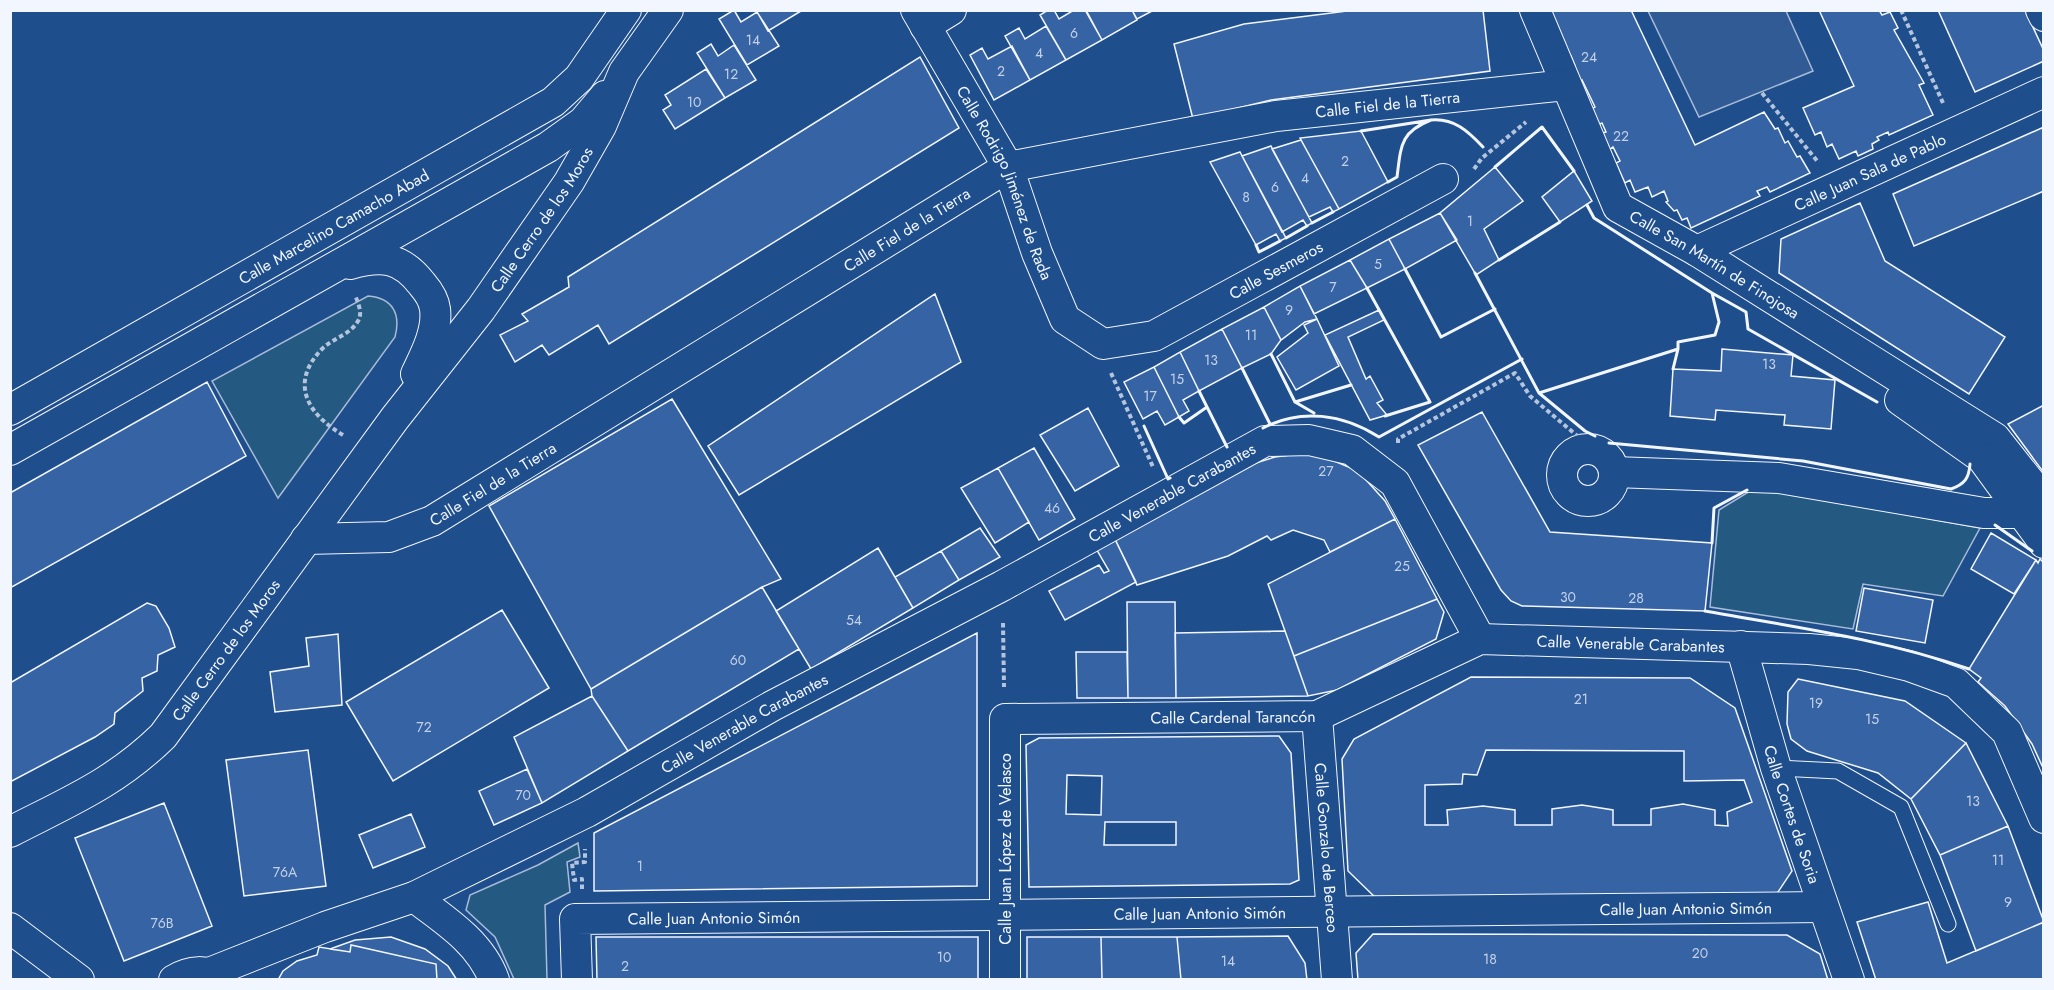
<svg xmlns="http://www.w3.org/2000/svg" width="2054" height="990" font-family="Jost,sans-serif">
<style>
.green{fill:#245a82;stroke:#a8bbd7;stroke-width:1.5}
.parking{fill:#305b95;stroke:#a8bbd7;stroke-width:1.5}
.building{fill:#3563a3;stroke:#f2f6ff;stroke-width:1.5;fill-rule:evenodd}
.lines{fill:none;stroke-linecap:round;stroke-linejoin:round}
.lane-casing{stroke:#f2f6ff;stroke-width:17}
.street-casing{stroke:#f2f6ff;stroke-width:32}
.path{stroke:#b3c4dc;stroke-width:4;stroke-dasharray:4.5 3;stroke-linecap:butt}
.lane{stroke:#1f4e8c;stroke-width:15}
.street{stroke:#1f4e8c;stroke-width:30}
.wall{stroke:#f2f6ff;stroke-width:3}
.labels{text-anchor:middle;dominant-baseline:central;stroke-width:4.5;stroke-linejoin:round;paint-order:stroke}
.number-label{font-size:14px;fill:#c3d1e8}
.street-label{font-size:16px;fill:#f2f6ff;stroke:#1f4e8c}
</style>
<rect width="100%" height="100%" fill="#1f4e8c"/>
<path class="green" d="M368 296C393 298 401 314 395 337L278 498 212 381Z
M1750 491 1782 492 1980 528 1943 596 1863 584 1853 629 1710 607 1719 510Z
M578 843 580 857 567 862 570 892 545 905 547 979H514L495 937 466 910 470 895 538 865Z"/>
<path class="parking" d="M1648 11H1786L1813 71 1699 117Z"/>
<path class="building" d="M734 10 741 22 757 12 779 46 747 65 719 19Z
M756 10H801V11L768 31Z
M1048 10H1054L1059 19 1074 10H1085L1102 40 1066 60 1040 15Z
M1086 10H1132L1137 20 1102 40Z
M1132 10H1154L1137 19Z
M1355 10H1483L1490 71 1271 100 1193 119 1174 44 1244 24Z
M1545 10H1631L1695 145 1764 112 1775 129 1778 128 1785 143 1788 141 1797 157 1800 156 1810 173 1770 192 1767 187 1757 191 1760 196 1691 228 1687 218 1682 220 1677 210 1674 211 1666 202 1668 201 1664 191 1652 197 1648 187 1635 192 1630 180 1625 183 1616 163 1620 161 1613 147 1609 150 1602 133 1606 132 1602 123 1598 125 1590 110 1595 107 1582 80 1578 83 1570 67 1575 66 1571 56 1567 58Z
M1819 10H1879L1882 15 1890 12 1898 28 1894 30 1924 83 1919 85 1933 115 1889 135 1888 132 1877 137 1879 140 1872 144 1873 149 1858 156 1856 151 1839 159 1832 144 1827 147 1821 132 1815 135 1803 108 1854 86Z
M1938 10H2025L2044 51V61L1975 92Z
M1046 26 1066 60 1030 80 1005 36 1019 28 1025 39Z
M711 44 718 56 734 45 756 80 725 98 697 53Z
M1012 46 1030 80 994 100 970 55 982 48 988 59Z
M920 57 959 128 609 344 598 325 549 355 542 345 515 362 500 335 528 321 522 314 569 287 568 277Z
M706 69 725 98 675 129 663 110 671 105 665 95Z
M2044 127V191L1914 246 1893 194Z
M1361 131 1388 182 1339 209 1300 138Z
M1301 140 1339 209 1333 212 1330 207 1309 217 1272 149Z
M1271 146 1312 223 1307 226 1303 220 1282 232 1242 156Z
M1240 152 1286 238 1280 241 1276 234 1256 245 1210 162Z
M1495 167 1523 201 1484 229 1499 260 1476 275 1440 213Z
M1574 171 1592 201 1560 222 1542 197Z
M1860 203 1885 261 2005 337 1969 394 1779 273 1781 239Z
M1440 213 1457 240 1405 269 1389 239Z
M1389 239 1405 269 1367 288 1350 260Z
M1350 260 1367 288 1314 314 1300 286Z
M1300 286 1317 319 1305 322 1281 340 1264 307Z
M935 294 961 362 739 495 708 446Z
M1264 307 1281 340 1271 354 1242 368 1222 329Z
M1379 310 1384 320 1348 337 1366 379 1370 376 1383 400 1377 403 1387 415 1370 420 1325 335Z
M1317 319 1339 366 1296 390 1277 357 1308 333 1304 325Z
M1222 329 1242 368 1199 391 1180 352Z
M1722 349 1793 355 1791 376 1835 380 1831 429 1784 425 1785 415 1716 410 1715 420 1670 416 1673 369 1721 371Z
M1180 352 1199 391 1183 400 1189 411 1179 417 1154 367Z
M1154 367 1179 417 1165 425 1157 411 1143 419 1124 382Z
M207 382 246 456 10 588V493Z
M672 399 781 579 762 587 591 689 489 506Z
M2044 405V473L2008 424Z
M1088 408 1119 466 1075 491 1040 435Z
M1482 412 1550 532 1712 543 1705 611 1522 606 1511 601 1501 590 1418 445Z
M1034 448 1075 519 1039 540 998 468Z
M1298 454 1320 455 1358 471 1385 501 1395 519 1330 552 1324 540 1293 530 1271 540 1267 536 1228 556 1137 585 1113 535 1246 466 1275 457Z
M998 468 1029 522 995 543 961 488Z
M1395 519 1437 599 1294 656 1268 584Z
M980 528 1000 557 959 580 941 551Z
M1991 533 2036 560 2014 594 1971 569Z
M1113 535 1136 582 1065 620 1049 591 1099 565 1104 573 1109 571 1094 545Z
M878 548 913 608 811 669 776 611Z
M941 551 959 580 913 608 895 577Z
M2040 559 2044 563V770L2032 744 2005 706 1978 682 1981 678 1969 669 2036 560 2038 563Z
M762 587 799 649 628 751 592 696 591 689Z
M1864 588 1933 600 1925 643 1856 631Z
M1437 599 1444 612 1436 639 1337 690 1308 696 1294 656Z
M1127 602H1175L1176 698H1128Z
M147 603 156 606 169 628 175 647 158 655 157 671 142 678 143 691 115 713 114 724 95 737 10 782V683Z
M502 610 549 688 393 781 346 702Z
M1285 631 1308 696 1176 698 1175 633Z
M977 633V886L594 891V833Z
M338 634 342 705 275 712 270 672 309 666 306 638Z
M1076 652H1127L1128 698H1077Z
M1471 677 1690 678 1735 708 1792 871 1776 895 1379 901 1348 871 1342 759 1354 739ZM1486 750 1684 751V781L1744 780 1752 802 1727 812 1728 826 1715 825V810L1683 804 1651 809V825H1613V810L1582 805 1552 809V825H1515V810L1483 806 1447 810 1448 825H1425V785L1462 784 1463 774 1477 775Z
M1798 679 1905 701 1966 743 1911 799 1878 773 1807 751 1791 739 1787 724 1788 692Z
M592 696 628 751 542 803 514 737Z
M1279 736 1291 753 1299 880 1290 884 1029 887 1026 745 1039 738ZM1067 775 1102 776 1101 815 1066 814ZM1105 822H1176V845H1104Z
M1966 743 2008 826 1940 855 1911 799Z
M308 750 326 886 244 896 226 760Z
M527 769 542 803 494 825 479 791Z
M164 803 212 926 124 961 75 838Z
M411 814 425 847 373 868 359 835Z
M2008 826 2044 922 1976 951 1940 855Z
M1928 902 1947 963 2044 922V980H1876L1857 922Z
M1373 934 1787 935 1820 954 1828 980H1358L1356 953Z
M1288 936 1305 963 1307 980H1181L1177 937Z
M391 937 425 949 448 966 457 980H437L436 964 351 945 350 952 330 949 355 940Z
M596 937H978V980H597Z
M1027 937H1101L1102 980H1027Z
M1101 937H1177L1181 980H1102Z
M351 945 436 964 437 980H278L283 971 297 961 317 955 319 947 350 952Z"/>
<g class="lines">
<g class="lane-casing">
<path id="lane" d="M1776 768 1838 771 1901 807 1948 924"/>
</g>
<g class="street-casing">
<g id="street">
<path id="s1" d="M916 10 1008 167 1037 253 1065 319 1103 344 1154 336 1443 179"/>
<path id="s2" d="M1535 10 1618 207 1697 251 1995 438 2044 500"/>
<path d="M2041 10 2044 16"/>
<path d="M925 26 951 10"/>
<path id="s3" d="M1697 251 2044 92"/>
<path d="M350 264C382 255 401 257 422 284 428 291 434 300 435 309 438 331 425 355 416 374"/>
<path d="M1900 400 1982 458 2044 543"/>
<path id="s4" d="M10 410 553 102 579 78 626 10"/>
<circle cx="1588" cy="475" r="26"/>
<path d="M10 450 548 147 583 122 605 96"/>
<path d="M1614 472 1779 478 1984 513H2022"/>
<path id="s5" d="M306 539 389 537 432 521 1008 167 1276 116 1566 85"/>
<path id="s6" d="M1741 646 1776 768 1849 980"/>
<path id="s7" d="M1317 716 1337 980"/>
<path id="s8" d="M10 832C68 802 115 783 163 736L395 418 481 309 569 182 601 126 624 72 668 10"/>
<path d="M414 897C445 920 481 943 494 980"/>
<path d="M10 928 79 980"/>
<path id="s9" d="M209 973 325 927 414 897 587 812 772 706 1002 586 1265 441 1309 440 1352 450 1395 483 1480 639"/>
<path d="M174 980C190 970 207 969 222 980"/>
<path id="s10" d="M577 980 575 919 1822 907"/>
<path id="s11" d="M1005 980V719L1317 716 1480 639 1809 649 1858 654 1909 666 1956 683 2007 732 2044 818"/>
</g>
</g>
<path class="path" d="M1901 10 1943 103
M1762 93 1818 162
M1474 169 1482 158 1526 122
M1111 373 1153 467
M343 435C309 415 288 384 322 349 333 338 350 335 358 321 363 313 358 303 355 295
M1398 443V439L1515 373 1530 396 1594 450
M1003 623 1004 687
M582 889V879L574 880 572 863 585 862V849"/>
<use href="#lane" class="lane"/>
<use href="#street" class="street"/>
<path class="wall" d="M1431 120C1454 118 1468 131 1483 147
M1361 131 1431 120C1400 132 1401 146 1397 177L1388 182
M1495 167 1542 127 1574 171
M1312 223 1333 212
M1286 238 1307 226
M1256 245 1259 252 1280 241
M1499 260 1560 222
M1405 269 1441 337 1495 309
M1475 273 1539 393 1678 349V342L1715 335 1719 322 1712 293 1594 218 1587 205
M1367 288 1430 402 1385 416
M1712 293 1746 312 1748 329 1877 402
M1271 354 1295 402
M1242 368 1270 424
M1673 369 1678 349
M1199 391 1227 447
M1539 393 1585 431 1595 436
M1314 413 1295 402 1351 385
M1179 417 1184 423 1207 407
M1144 426 1168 479 1170 478
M1263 428C1301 408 1343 414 1379 437L1522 359
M1609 443 1803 461 1951 489C1965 484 1969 478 1970 464
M1995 525 2032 551
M1712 543 1714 508 1747 490
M1705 611C1794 627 1883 639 1969 669"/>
</g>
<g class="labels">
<g class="number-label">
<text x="1074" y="33">6</text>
<text x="753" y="40">14</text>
<text x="1039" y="53">4</text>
<text x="1589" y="57">24</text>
<text x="1001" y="71">2</text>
<text x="731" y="74">12</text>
<text x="694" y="102">10</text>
<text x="1621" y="136">22</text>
<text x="1345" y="161">2</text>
<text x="1305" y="178">4</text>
<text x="1275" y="187">6</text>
<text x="1246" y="197">8</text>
<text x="1470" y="221">1</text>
<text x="1378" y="264">5</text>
<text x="1333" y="287">7</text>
<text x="1289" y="310">9</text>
<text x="1251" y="335">11</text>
<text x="1211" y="360">13</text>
<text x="1769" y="364">13</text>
<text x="1177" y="379">15</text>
<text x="1150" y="396">17</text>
<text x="1326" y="471">27</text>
<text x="1052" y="508">46</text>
<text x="1402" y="566">25</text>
<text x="1568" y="597">30</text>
<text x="1636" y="598">28</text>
<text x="854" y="620">54</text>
<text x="738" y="660">60</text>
<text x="1581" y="699">21</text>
<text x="1816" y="703">19</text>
<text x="1872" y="719">15</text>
<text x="424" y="727">72</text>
<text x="523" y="795">70</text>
<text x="1973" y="801">13</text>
<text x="1998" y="860">11</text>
<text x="640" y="866">1</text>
<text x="285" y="872">76A</text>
<text x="2008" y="902">9</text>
<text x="162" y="923">76B</text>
<text x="1700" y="953">20</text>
<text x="944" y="957">10</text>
<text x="1490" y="959">18</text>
<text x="1228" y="961">14</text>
<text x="625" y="966">2</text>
</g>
<g class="street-label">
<text stroke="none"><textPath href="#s5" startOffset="1190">Calle Fiel de la Tierra</textPath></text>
<text stroke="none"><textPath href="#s3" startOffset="190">Calle Juan Sala de Pablo</textPath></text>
<text stroke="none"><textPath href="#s1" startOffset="195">Calle Rodrigo Jiménez de Rada</textPath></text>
<text stroke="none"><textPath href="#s8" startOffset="822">Calle Cerro de los Moros</textPath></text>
<text stroke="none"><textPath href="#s4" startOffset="372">Calle Marcelino Camacho Abad</textPath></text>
<text stroke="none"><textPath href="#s5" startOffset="686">Calle Fiel de la Tierra</textPath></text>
<text stroke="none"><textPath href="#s2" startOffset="326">Calle San Martín de Finojosa</textPath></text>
<text stroke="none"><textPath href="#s1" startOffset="580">Calle Sesmeros</textPath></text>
<text stroke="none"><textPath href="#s5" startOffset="200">Calle Fiel de la Tierra</textPath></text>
<text stroke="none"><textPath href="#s9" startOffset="1078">Calle Venerable Carabantes</textPath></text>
<text stroke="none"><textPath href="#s11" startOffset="904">Calle Venerable Carabantes</textPath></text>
<text stroke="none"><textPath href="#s8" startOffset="288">Calle Cerro de los Moros</textPath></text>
<text stroke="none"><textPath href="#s11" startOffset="489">Calle Cardenal Tarancón</textPath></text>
<text stroke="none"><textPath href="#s9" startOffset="592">Calle Venerable Carabantes</textPath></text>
<text stroke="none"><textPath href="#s6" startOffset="176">Calle Cortes de Soria</textPath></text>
<text stroke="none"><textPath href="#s7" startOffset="132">Calle Gonzalo de Berceo</textPath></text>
<text transform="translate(1005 849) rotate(-90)">Calle Juan López de Velasco</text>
<text stroke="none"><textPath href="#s10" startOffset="1172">Calle Juan Antonio Simón</textPath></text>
<text stroke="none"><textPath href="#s10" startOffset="686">Calle Juan Antonio Simón</textPath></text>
<text stroke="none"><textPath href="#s10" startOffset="200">Calle Juan Antonio Simón</textPath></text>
</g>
</g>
<rect width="2054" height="990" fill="none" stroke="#f2f6ff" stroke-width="24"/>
</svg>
